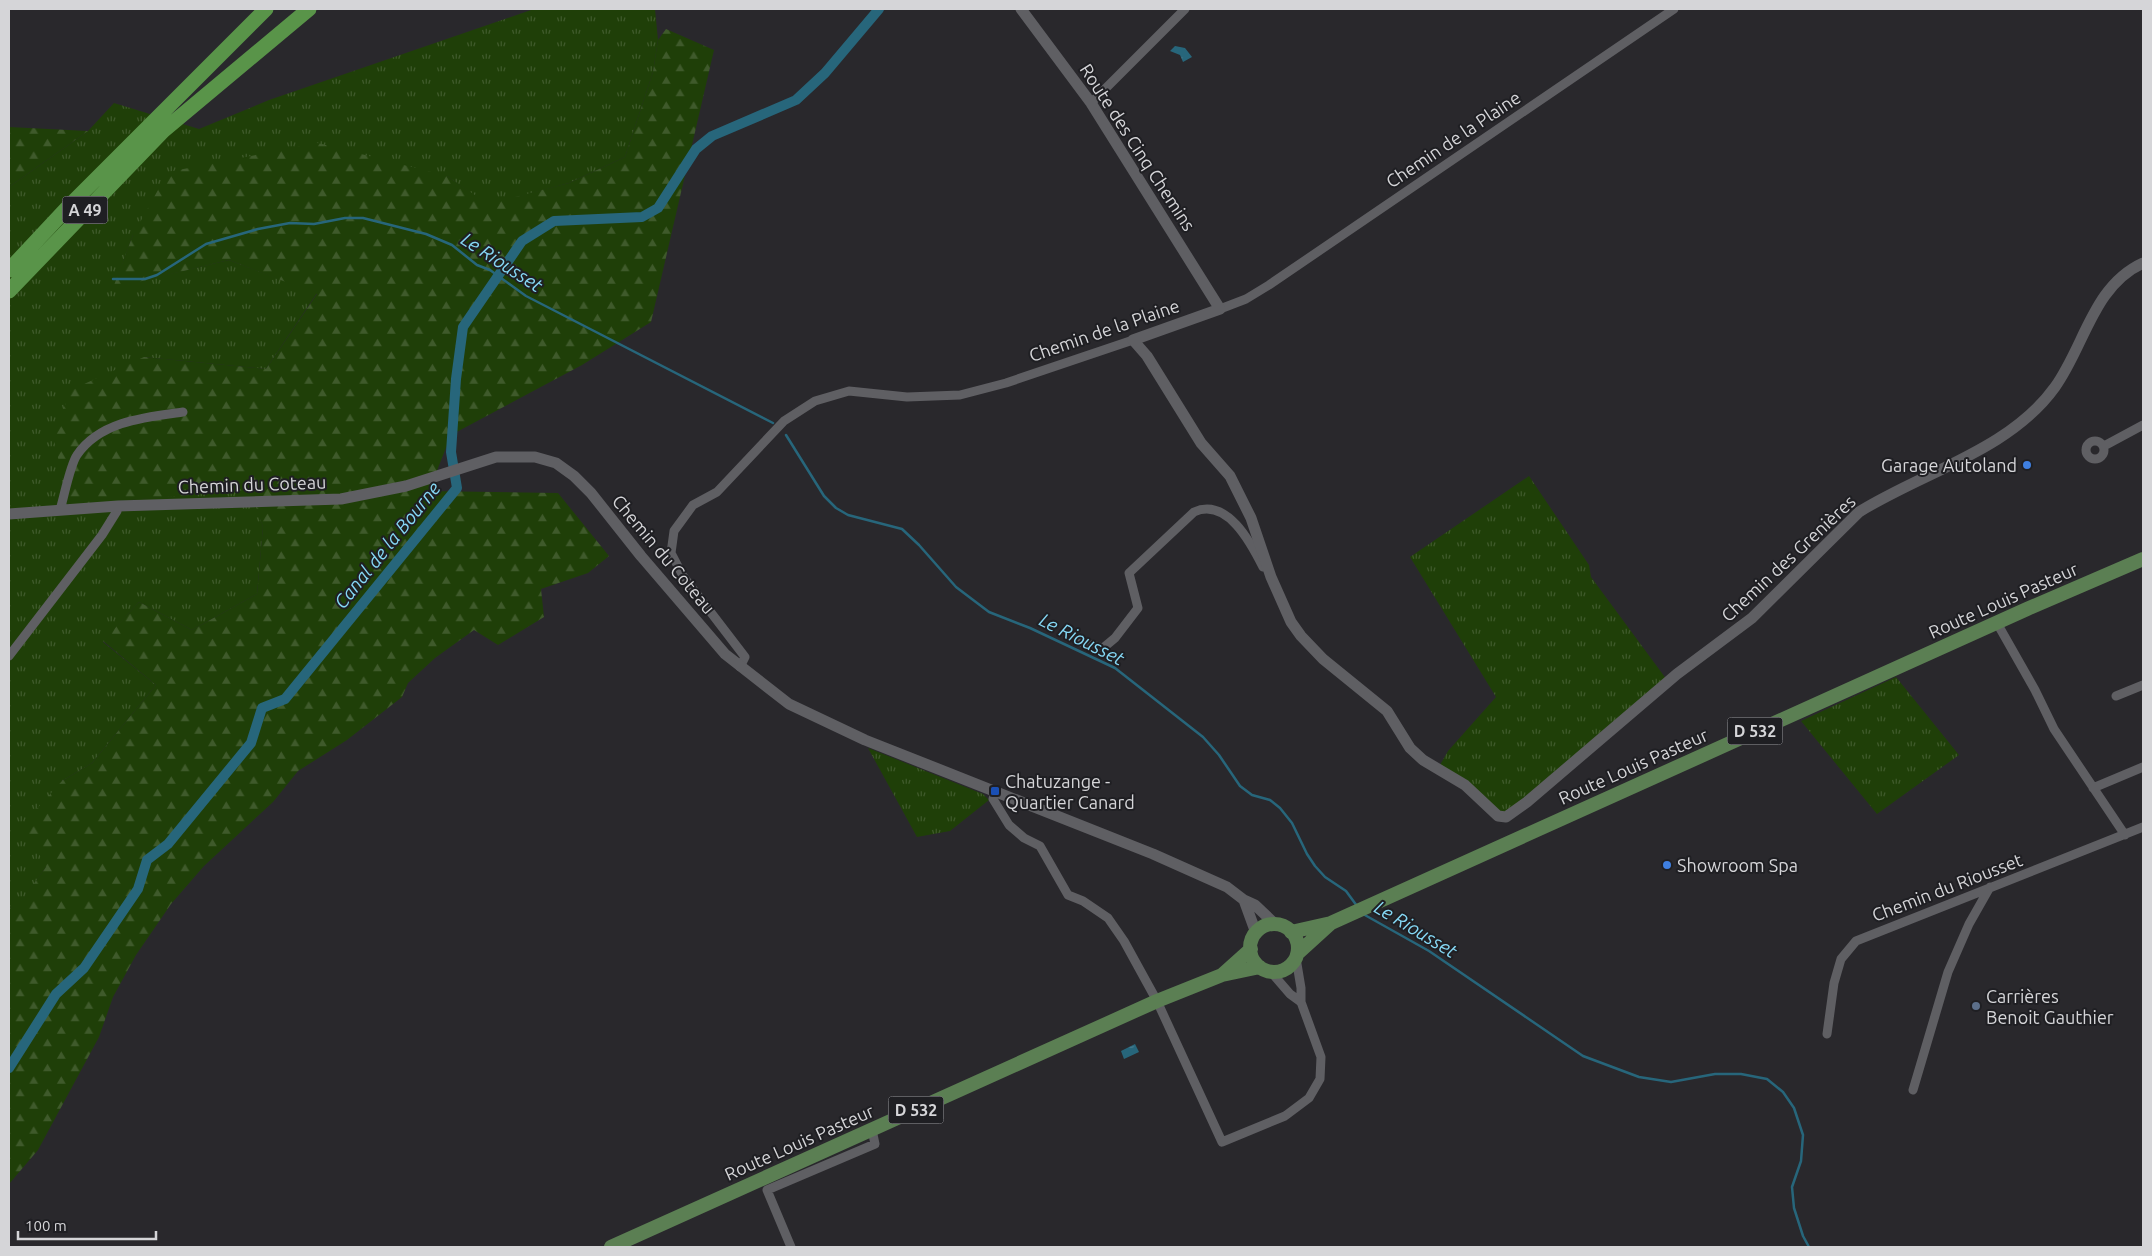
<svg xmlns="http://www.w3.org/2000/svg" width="2152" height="1256" font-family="Ubuntu,sans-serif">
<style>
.grass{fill:url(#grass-tufts)}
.forest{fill:url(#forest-firs)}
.water{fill:url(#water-ripples)}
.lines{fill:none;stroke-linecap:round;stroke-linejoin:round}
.stream{stroke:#27667b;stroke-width:2.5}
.canal{stroke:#27667b;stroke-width:10}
.minor{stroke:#5f5f63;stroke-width:9}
.tertiary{stroke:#5f5f63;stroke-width:11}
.primary{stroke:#5b7f53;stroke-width:14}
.motorway{stroke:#599449;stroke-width:15}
.shop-dot{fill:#3f7fe0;stroke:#1f1f23;stroke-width:2}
.transit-dot{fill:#1a4fb4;stroke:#1f1f23;stroke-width:2}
.service-dot{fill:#5c6f8a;stroke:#1f1f23;stroke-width:2}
.labels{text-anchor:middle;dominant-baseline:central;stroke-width:4;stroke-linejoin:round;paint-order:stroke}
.shield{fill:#1f1f23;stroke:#9e9ea2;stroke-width:1}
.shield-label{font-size:16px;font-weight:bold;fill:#d5d5d8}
.street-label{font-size:18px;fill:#d5d5d8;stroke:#1f1f23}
.poi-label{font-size:18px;fill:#d5d5d8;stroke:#1f1f23;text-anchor:start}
.water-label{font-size:19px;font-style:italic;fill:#85d7f4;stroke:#1f1f23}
</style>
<defs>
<pattern id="grass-tufts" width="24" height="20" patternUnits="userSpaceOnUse" patternTransform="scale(1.25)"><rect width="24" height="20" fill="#1f3f08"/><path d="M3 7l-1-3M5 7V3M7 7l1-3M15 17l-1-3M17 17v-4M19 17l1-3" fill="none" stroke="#3f5a2b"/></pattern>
<pattern id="forest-firs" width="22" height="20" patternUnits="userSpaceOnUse" patternTransform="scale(1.25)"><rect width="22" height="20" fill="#1f3f08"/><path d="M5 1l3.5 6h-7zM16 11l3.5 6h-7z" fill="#3f5a2b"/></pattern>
<pattern id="water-ripples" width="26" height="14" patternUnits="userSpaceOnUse" patternTransform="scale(1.25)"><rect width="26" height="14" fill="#27667b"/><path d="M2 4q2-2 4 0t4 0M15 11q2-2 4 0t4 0" fill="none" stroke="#457b8d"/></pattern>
</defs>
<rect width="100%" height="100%" fill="#29282c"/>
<path class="grass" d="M534 9H655L658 40 653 72 625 157 569 183 488 205 447 176 133 235 114 287 229 260 317 293 266 369 144 357 70 505 251 489 263 527 257 594 192 630 139 602 103 642 156 685 92 763 62 781 46 867 16 909 9 907V187L88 131 114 103 199 129 269 100Z
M1529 476 1589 565 1591 577 1667 680 1514 808 1502 813 1440 765 1448 751 1496 697 1410 557Z
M1896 677 1959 755 1877 814 1801 721Z
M868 748 983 794 989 800 950 831 917 837Z"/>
<path class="forest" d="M666 29 714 50 651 322 582 365 451 435 429 491 558 493 609 556 588 573 541 589 544 617 498 645 474 630 435 658 408 683 402 697 347 740 298 771 273 802 204 866 171 904 136 955 113 997 99 1037 38 1150 9 1184V907L16 908 46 867 23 824 62 781 92 763 156 685 103 641 139 602 192 630 257 594 263 527 250 490 69 505 52 432 73 389 144 357 266 369 317 294 229 260 113 288 133 235 168 172 318 143 447 176 488 204 569 183 625 157 653 72 658 40Z
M9 127 88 131 9 187Z"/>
<path class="water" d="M1175 46 1185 48 1192 57 1183 62 1180 55 1170 51Z
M1135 1044 1139 1052 1124 1059 1121 1051Z"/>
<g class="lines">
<path class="stream" d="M113 279H145L157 275 206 244 258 229 290 223 314 224 345 218H363L426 234 452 245 477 265 490 270 526 296 773 423
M786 435 824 496 836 508 848 515 902 529 919 545 956 587 989 612 1030 628 1115 668 1203 737 1219 755 1240 786 1252 795 1270 800 1280 808 1292 823 1307 854 1315 866 1325 877 1346 891 1357 906
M1363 914 1429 951 1583 1056 1639 1077 1671 1082 1715 1074H1741L1767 1079 1783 1092 1794 1108 1803 1135 1801 1161 1792 1187 1794 1208 1803 1236 1809 1247"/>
<path class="canal" d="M9 1068 56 994 84 968 138 889 147 860 168 844 251 743 262 708 285 699 457 488 451 452 456 379 463 327 522 241 554 221 642 217 658 208 696 149 712 136 796 100 825 73 879 9"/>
<path class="minor" d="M1091 103 1185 9
M1220 309 1246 299 1269 285 1674 9
M2086 450a9 9 0 1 1 18 0a9 9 0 1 1-18 0Z
M2104 446 2143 425
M60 510C64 497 70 465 77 455 100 421 146 417 183 412
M1997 623 2035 690 2054 729 2125 835
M1081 642 1103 648 1115 638 1138 608 1129 573 1194 512C1227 497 1251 543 1263 567
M9 656 102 535 117 511 118 506
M740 667 745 657 683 576 671 553 674 531 693 505 717 492 784 421 815 401 849 391 907 397 960 395 1006 383 1133 340
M2116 696 2143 685
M2093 788 2143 767
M995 791 993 799 1009 825 1024 838 1040 846 1068 895 1083 901 1108 918 1124 941 1157 1001 1222 1142 1285 1116 1309 1098 1320 1079 1321 1057 1301 1002V988L1296 958
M1271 972 1290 994 1301 1002
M1827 1034 1834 983 1841 959 1856 941 2143 827
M1913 1090 1948 972 1969 924 1990 887
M791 1247 767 1190 875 1144 872 1130"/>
<path class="tertiary" d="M1021 9 1091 103 1220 309 1133 340 1147 356 1201 443 1230 476 1251 518 1271 577 1291 622 1301 636 1323 659 1387 711 1410 748 1423 760 1465 785 1498 816 1506 817 1527 802 1677 674 1752 618 1859 512C1923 472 2010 450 2055 387 2085 345 2093 286 2143 263
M9 514 118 506 341 499 406 486 496 457H535L556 463 574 476 591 493 641 556 725 654 789 704 865 740 1153 854 1227 887 1244 900 1255 905 1276 925
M1244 900 1256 933"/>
<path class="primary" d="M1250 948a24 24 0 1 1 48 0a24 24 0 1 1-48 0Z
M1291 932 1331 923 2027 609 2143 559
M1298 953 1331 923
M1222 975 1251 949
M611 1247 1157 1001 1222 975 1260 967"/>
<path class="motorway" d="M9 270 69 206 266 9
M9 291 163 131 309 9"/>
</g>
<g class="shop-dot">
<circle cx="2027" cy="465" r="5"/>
<circle cx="1667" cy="865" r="5"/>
</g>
<rect class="transit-dot" x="990" y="786" width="10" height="10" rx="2.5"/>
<circle class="service-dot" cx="1976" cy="1006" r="5"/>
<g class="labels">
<g class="shield">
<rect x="62.5" y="196.5" width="45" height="27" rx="4"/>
<rect x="1727.5" y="717.5" width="55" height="27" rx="4"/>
<rect x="888.5" y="1096.5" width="55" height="27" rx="4"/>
</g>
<g class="shield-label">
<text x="85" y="210">A 49</text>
<text x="1755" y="731">D 532</text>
<text x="916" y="1110">D 532</text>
</g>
<g class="street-label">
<text transform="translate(1453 139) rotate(-34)">Chemin de la Plaine</text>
<text transform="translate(1138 147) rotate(57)">Route des Cinq Chemins</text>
<text transform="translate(1104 330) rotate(-19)">Chemin de la Plaine</text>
<text transform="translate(252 484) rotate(-2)">Chemin du Coteau</text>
<text transform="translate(664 554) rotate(50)">Chemin du Coteau</text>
<text transform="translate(1788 558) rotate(-43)">Chemin des Grenières</text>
<text transform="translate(2003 600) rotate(-24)">Route Louis Pasteur</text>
<text transform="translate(1633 766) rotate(-24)">Route Louis Pasteur</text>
<text transform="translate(1947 887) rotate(-21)">Chemin du Riousset</text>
<text transform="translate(799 1142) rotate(-24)">Route Louis Pasteur</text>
</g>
<g class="poi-label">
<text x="2017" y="465" text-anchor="end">Garage Autoland</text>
<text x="1005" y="781">Chatuzange -<tspan x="1005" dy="21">Quartier Canard</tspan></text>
<text x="1677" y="865">Showroom Spa</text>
<text x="1986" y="996">Carrières<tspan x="1986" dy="21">Benoit Gauthier</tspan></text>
</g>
<g class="water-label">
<text transform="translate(502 262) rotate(33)">Le Riousset</text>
<text transform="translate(387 545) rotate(-51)">Canal de la Bourne</text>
<text transform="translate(1082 639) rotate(27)">Le Riousset</text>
<text transform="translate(1416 929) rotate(31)">Le Riousset</text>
</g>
</g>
<rect width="2152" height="1256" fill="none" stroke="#d5d5d8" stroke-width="20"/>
<path d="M18 1231v8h138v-8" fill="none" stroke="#d5d5d8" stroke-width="2.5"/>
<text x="25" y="1231" font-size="15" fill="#d5d5d8" stroke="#1f1f23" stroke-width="4" paint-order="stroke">100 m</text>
</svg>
